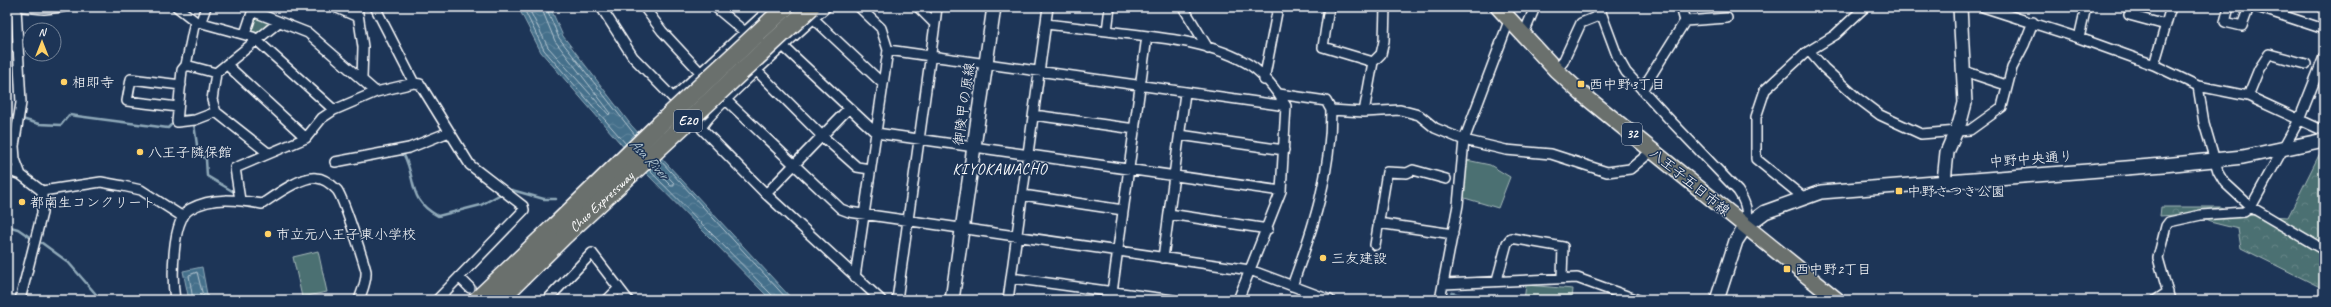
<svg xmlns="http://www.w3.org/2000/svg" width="2331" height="307" font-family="Caveat,'Klee One',sans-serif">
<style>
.grass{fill:url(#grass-tufts);stroke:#a5b8b8}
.forest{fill:url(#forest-crowns);stroke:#a5b8b8}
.pitch{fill:#4b7072;stroke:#a5b8b8}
.water{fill:url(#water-waves);stroke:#8fa9b9}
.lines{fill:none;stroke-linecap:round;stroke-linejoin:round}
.shore{stroke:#b5c6d1;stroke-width:1}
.stream{stroke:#8fa9b9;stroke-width:2.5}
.street-casing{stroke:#fff;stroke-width:12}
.secondary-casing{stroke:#fff;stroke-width:16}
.primary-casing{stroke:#fff;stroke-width:18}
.highway-casing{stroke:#fff;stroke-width:20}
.street{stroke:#1d3557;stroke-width:9}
.secondary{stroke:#1d3557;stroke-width:13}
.primary{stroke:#6a706d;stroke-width:15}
.highway{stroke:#6a706d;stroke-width:17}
.highway-bridge-casing{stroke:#fff;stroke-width:20;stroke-linecap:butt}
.highway-bridge{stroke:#6a706d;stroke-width:17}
.poi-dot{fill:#ffd166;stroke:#1d3557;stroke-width:1.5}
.labels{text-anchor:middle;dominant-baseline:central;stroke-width:3;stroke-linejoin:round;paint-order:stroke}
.shield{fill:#1d3557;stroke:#bbc2cd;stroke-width:1}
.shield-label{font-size:13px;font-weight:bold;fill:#fff}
.poi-label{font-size:14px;fill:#fff;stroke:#1d3557;text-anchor:start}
.street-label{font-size:14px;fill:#fff;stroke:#1d3557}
.water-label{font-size:15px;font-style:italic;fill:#abbfcb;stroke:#1d3557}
.neighbourhood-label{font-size:15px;letter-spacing:1px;fill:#fff;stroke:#1d3557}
</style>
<defs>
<pattern id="grass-tufts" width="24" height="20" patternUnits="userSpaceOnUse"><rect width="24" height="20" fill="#4b7072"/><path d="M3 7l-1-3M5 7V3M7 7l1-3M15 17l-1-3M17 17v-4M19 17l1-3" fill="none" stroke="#668587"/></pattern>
<pattern id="forest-crowns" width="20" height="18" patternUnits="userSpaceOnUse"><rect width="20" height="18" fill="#4b7072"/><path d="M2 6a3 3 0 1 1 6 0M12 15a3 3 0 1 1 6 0" fill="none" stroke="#668587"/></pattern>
<pattern id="water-waves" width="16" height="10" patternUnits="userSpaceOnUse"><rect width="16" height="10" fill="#45708b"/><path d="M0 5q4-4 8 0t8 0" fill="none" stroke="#61859c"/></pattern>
</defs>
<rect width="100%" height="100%" fill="#1d3557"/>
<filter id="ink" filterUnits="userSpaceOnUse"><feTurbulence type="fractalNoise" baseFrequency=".025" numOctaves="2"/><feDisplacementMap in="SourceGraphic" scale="8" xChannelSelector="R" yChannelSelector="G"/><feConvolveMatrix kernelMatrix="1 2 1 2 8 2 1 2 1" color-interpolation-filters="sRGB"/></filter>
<g filter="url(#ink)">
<path class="grass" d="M252 11 279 22 257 41 245 34Z"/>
<path class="forest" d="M2322 149H2324V289L2241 248 2238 229 2210 222 2190 214 2160 216 2161 207H2220L2238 215 2288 217Z"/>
<path class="pitch" d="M1462 159 1490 165 1510 177 1498 208 1458 196Z
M318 251 327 292 302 297 293 257Z
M1526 285 1573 289 1572 300H1524Z"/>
<path class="water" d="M518 7H550L563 36 631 125 793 300H771L646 173 541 52Z
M202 267 208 300H189L183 271Z
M1451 292 1464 295 1463 300H1449Z"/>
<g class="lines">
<path class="shore" d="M523 7 544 50 626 144
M528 7 548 47 609 115 610 112 555 41 541 7
M546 7 559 38 635 135
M660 160 788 300
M652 167 671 186H674V183L656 164
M649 170 772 295 774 300
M193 300 189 275 197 272 204 300"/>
<path class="stream" d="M7 115 16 116
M180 116 192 115
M22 119 39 124 61 125 69 115 168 128 171 125
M194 124 198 152 206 159 207 176 234 192
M400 154 404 155C417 181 407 199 438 216L481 205 501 194
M509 191 512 190 544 199H556
M7 226 18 229 31 238
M42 243 68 262 101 300"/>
<g class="street-casing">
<path id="street" d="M16 7 21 103 14 146 15 159 21 175 42 191V213L20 300
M23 7 44 9 63 7
M177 7 195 21 253 37 334 110
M335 7 358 17
M357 7 363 47 362 78
M375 7 414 83
M601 7 633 57 673 98 772 7
M644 7 662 31 726 100 841 209 849 212 1250 270 1330 300
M715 7 745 32
M826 7C810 22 702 117 702 129L766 194 881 300
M1110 7 1107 31C1152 37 1211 40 1250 65 1264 74 1278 92 1286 106L1281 191 1238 300
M1183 7 1208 48
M1329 7 1323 47 1373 62
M1599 7 1618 58 1626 72 1670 120 1738 191C1746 203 1748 211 1746 226
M1681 7 1685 21
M1983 7 2079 38 2154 65 2198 86 2248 96 2324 131
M2131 7 2129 15 2166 25
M2229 7 2225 22 2242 26 2249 7
M2257 7 2324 29
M252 11 308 33 376 92
M814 19 882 83
M195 21 186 65 182 70 177 122 195 120 216 112
M201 21 206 7
M935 24 937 7
M1046 24 1107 31
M245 34 254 7
M1523 36 1535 7
M2079 38 2086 7
M783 46 876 133 1281 191
M7 47H17
M888 50 1286 106
M1810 52 1824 68 1856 97 1880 115 1921 134 1970 130 2002 107 2012 68 2024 45 2033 22
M186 65 216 73
M227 65 306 138
M2154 65 2171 7
M1556 70 1563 62 1581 23 1601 15
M757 71 821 135 857 167 870 169
M1964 71 2006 85
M1264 80 1278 7
M2198 86 2204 123 2218 171 2225 183 2251 207 2324 250
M1642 90 1685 21 1727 18
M1279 94 1326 101 1331 110 1364 112 1400 110 1419 115 1435 128 1464 140 1506 150 1551 154 1607 172 1630 169 1652 151
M2248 96 2259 69 2269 54 2306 64
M178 107 127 101 131 79 181 85
M1364 112 1373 62 1381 54 1384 41 1385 7
M1034 115 1135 129
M1180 135 1284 150
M268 153 216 112 212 100 216 73 279 22
M335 162 409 148 449 132
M7 170 21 175
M42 191 101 182 123 186 141 190 183 217
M766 194 848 109
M1023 195 1123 210
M1803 197 1756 159V117L1765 90 1804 54 1835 35 1865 7
M240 200 235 168 306 138 322 118 334 110 376 92 414 83 420 84 470 165 523 206 524 210 437 300
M1169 214 1268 229
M1378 223 1453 234
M1375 245 1387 172 1407 173 1413 170 1446 179
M1163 258 1185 93
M459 277 470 288
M855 277 888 50 881 28 859 7
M1011 278 1173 300
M1497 280 1507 243 1511 238 1563 247 1562 277
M1444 284 1577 278 1638 300
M1292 286C1314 226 1331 174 1331 110
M175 300C172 281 171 220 190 209 213 196 238 200 262 204 274 196 301 176 316 178 323 178 332 185 337 190 343 197 363 259 366 271 367 281 362 291 359 300
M547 300 592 253 628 300
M607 300 619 288
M897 300 935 24 918 7
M1008 300 1048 7
M1111 300 1147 36
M1440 300 1458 205 1464 140 1509 21
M2156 300 2168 292
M2170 300 2158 258 2166 226 2169 222 2201 215 2244 212 2251 207 2299 120 2324 57"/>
</g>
<g class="secondary-casing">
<path id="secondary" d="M1944 181 1947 152 1960 122 1965 103 1960 7
M952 300 994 7
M1717 300 1736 241 1746 226 1765 212 1821 192 2164 165 2243 157 2324 140"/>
</g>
<g class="primary-casing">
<path id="primary" d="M1498 7 1556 70 1581 93 1837 300"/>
</g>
<g class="highway-casing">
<path id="highway" d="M477 300 556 225
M499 300 566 234"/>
</g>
<use href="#street" class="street"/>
<use href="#secondary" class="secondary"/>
<use href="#primary" class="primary"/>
<use href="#highway" class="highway"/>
<g class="highway-bridge-casing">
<g id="highway-bridge">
<path d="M556 225 660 124 786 7"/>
<path id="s1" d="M566 234 811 7"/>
</g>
</g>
<use href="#highway-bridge" class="highway-bridge"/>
</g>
</g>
<g class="poi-dot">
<circle cx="64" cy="82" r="4"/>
<rect x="1577" y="80" width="8" height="8" rx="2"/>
<circle cx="140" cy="152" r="4"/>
<rect x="1895" y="187" width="8" height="8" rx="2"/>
<circle cx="22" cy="202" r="4"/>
<circle cx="268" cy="234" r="4"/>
<circle cx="1323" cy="258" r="4"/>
<rect x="1783" y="265" width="8" height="8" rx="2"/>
</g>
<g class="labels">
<g class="shield">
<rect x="674" y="110" width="28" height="22" rx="3"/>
<rect x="1622" y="123" width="20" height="22" rx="3"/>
</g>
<g class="shield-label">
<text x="688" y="121">E20</text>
<text x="1632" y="134">32</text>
</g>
<g class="poi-label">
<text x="72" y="82">相即寺</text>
<text x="1589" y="84">西中野3丁目</text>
<text x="148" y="152">八王子隣保館</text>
<text x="1907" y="191">中野さつき公園</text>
<text x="30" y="202">都南生コンクリート</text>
<text x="276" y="234">市立元八王子東小学校</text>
<text x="1331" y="258">三友建設</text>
<text x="1795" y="269">西中野2丁目</text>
</g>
<g class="street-label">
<text transform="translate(964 104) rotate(-82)">御陵甲の原線</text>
<text transform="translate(2031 159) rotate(-4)">中野中央通り</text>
<text transform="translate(1690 182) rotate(39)">八王子五日市線</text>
<text stroke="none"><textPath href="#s1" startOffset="48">Chuo Expressway</textPath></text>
</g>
<g class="water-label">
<text transform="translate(649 159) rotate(47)">Asa River</text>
</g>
<g class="neighbourhood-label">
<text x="1000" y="169">KIYOKAWACHO</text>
</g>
</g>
<rect width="2331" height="307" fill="none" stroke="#1d3557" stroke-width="24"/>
<rect x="12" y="12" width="2307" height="283" fill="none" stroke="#fff" stroke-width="1.5" filter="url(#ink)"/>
<g transform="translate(42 42)"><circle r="19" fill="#1d3557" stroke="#77869a"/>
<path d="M0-3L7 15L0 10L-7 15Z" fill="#ffd166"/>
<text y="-6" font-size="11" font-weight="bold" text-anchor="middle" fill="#ffffff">N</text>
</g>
</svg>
